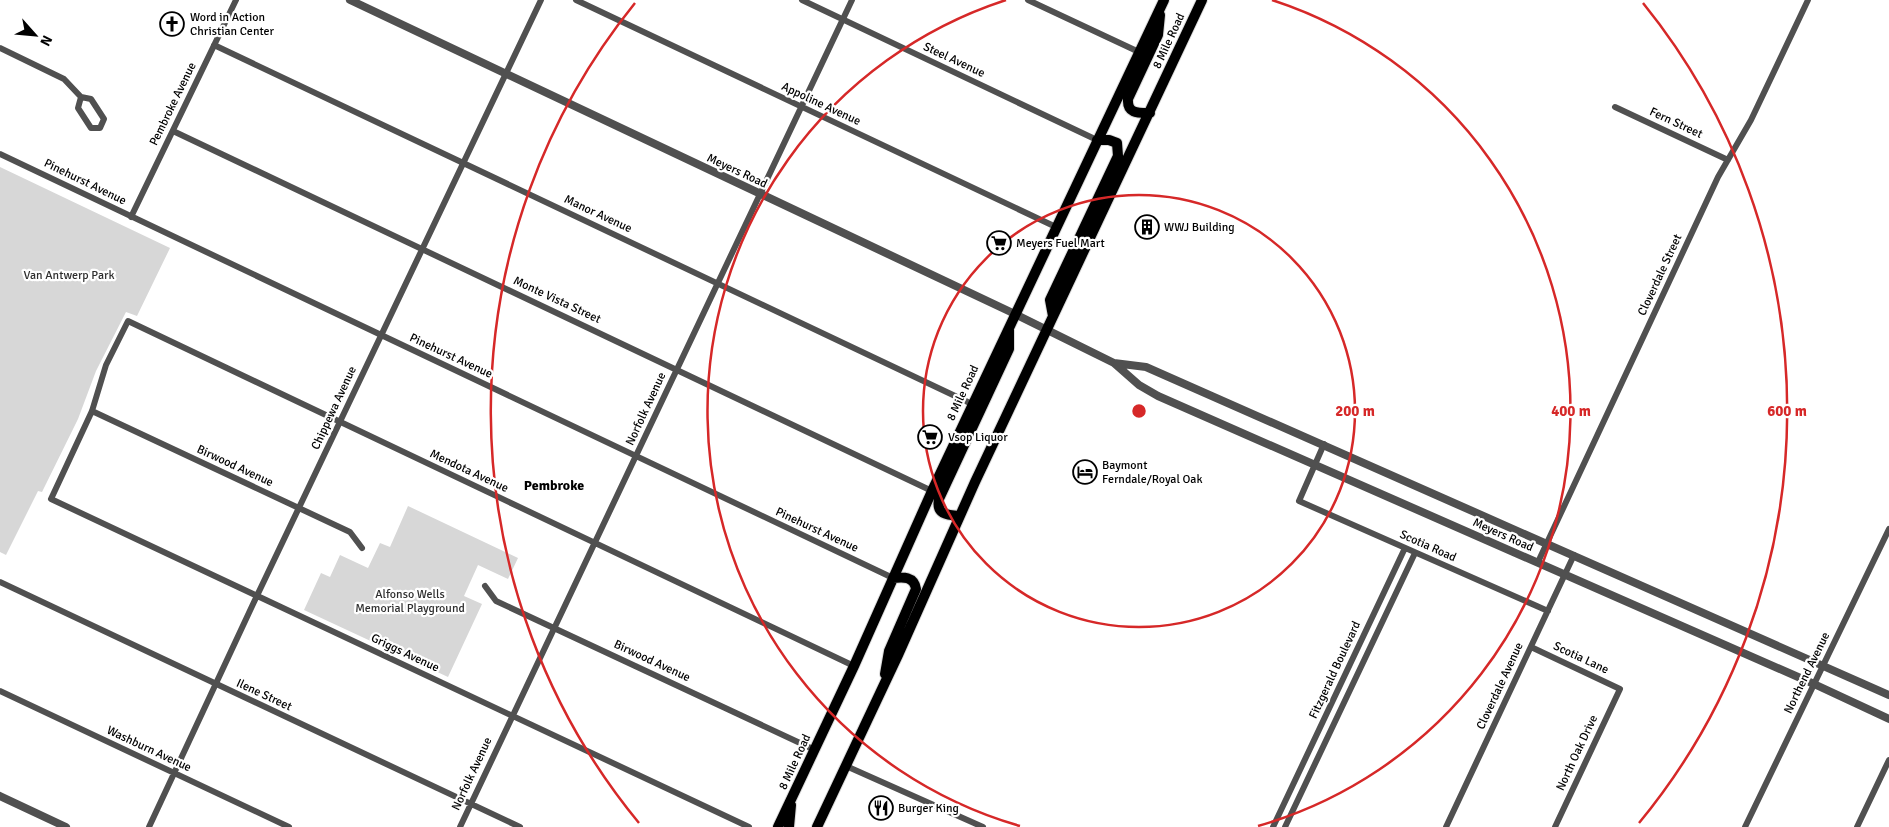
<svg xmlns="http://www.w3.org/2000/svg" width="1889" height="827" font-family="Signika,sans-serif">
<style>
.green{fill:#d7d7d7}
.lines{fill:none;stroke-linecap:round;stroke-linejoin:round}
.trunk-casing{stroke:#dbdbdb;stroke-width:12}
.minor{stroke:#505050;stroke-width:6}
.tertiary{stroke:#505050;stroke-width:8}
.trunk{stroke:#000;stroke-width:10}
.ring{fill:none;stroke:#d62828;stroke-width:2.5}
.labels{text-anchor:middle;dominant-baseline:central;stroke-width:4.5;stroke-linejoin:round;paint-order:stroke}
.poi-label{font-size:12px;fill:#000;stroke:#fff;text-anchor:start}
.street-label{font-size:12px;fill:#000;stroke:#fff}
.park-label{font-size:12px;fill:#2e2e2e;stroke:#fff}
.neighbourhood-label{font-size:14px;font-weight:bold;fill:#000;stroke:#fff}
.centre{fill:#d62828;stroke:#fff;stroke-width:2.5}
.ring-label{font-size:15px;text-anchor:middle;font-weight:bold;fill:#d62828;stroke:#fff;stroke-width:4.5;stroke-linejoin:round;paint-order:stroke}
</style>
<rect width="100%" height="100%" fill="#fff"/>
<path class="green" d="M0 167 170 248 137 316 126 312 96 371 78 419 42 492 38 491 6 555 0 552Z
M408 506 518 558 508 579 478 565 464 596 482 604 448 677 304 610 321 573 330 577 340 555 368 568 380 543 390 547Z"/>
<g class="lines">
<g class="trunk-casing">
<path id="trunk" d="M1150 113C1138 113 1127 114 1128 99L1158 35 1160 15
M1053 316 1050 300 1118 156 1117 143 1109 140H1097
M959 516C946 515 936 514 939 499L1009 349V330
M885 674 889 651 916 589C914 576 903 577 893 578
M778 827 854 666 932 491 1164 0
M789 827 791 805
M817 827 898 655 975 482 1202 0"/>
</g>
<path class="minor" d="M576 0 1056 227
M802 0 1097 140
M1028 0 1139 52
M214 45 972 404
M0 48 64 79 81 97
M81 97 91 99 104 119 100 128H91L78 108Z
M1615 107 1728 160
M173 131 932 491
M0 154 893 578
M131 217 236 0
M92 411 350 532 362 548
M1324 444 1299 501 1548 611
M1538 562 1718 177 1751 120 1808 0
M0 582 520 827
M485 586 496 601 815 750
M1531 647 1620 689 1555 827
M0 691 289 827
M846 766 983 827
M149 827 254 602 541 0
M460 827 852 0
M749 827 51 499 92 411 106 365 128 321 854 666
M1273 827 1405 548
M1285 827 1415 553
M1446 827 1574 555
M1745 827 1889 529
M1857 827 1889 760"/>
<path class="tertiary" d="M350 0 1015 314 1114 363 1139 385 1158 396 1814 684 1889 719
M1114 363 1146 367 1889 695
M0 796 66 827"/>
<use href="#trunk" class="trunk"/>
</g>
<g class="ring">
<circle cx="1139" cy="411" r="216"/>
<path d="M1020 826A432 432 0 0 1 1006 0M1272 0A432 432 0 0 1 1258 826"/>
<path d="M639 823A648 648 0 0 1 635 3M1643 3A648 648 0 0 1 1639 823"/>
</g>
<defs>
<g id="church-ring" transform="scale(1.25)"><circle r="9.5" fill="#fff" stroke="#000" stroke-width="1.5"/><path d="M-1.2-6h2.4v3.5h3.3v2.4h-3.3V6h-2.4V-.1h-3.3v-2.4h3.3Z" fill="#000"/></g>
<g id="building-ring" transform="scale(1.25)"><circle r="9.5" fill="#fff" stroke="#000" stroke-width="1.5"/><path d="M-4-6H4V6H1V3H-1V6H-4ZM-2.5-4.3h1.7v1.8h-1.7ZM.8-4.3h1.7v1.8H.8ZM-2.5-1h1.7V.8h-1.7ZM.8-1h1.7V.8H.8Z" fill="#000"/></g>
<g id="supermarket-ring" transform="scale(1.25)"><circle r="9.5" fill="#fff" stroke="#000" stroke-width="1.5"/><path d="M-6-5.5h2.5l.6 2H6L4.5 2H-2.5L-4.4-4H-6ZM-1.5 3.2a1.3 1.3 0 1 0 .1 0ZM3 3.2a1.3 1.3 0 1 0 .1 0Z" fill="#000"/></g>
<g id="hotel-ring" transform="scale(1.25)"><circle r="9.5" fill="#fff" stroke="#000" stroke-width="1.5"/><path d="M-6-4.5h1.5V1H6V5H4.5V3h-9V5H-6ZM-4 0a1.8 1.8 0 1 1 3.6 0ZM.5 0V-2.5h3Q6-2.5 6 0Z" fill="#000"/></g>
<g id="restaurant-ring" transform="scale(1.25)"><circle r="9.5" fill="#fff" stroke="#000" stroke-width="1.5"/><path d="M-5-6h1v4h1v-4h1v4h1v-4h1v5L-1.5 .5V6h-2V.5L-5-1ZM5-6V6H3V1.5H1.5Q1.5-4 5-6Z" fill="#000"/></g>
</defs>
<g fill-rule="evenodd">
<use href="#church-ring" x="172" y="24"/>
<use href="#building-ring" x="1147" y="227"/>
<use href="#supermarket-ring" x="999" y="243"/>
<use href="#supermarket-ring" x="930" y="437"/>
<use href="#hotel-ring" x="1085" y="472"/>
<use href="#restaurant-ring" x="881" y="808"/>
</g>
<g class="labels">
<g class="poi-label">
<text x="190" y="17">Word in Action<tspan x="190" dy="14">Christian Center</tspan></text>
<text x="1164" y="227">WWJ Building</text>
<text x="1016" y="243">Meyers Fuel Mart</text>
<text x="948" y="437">Vsop Liquor</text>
<text x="1102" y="465">Baymont<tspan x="1102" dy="14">Ferndale/Royal Oak</tspan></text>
<text x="898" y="808">Burger King</text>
</g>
<g class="street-label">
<text transform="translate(1169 41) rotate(-65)">8 Mile Road</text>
<text transform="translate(954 60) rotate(25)">Steel Avenue</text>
<text transform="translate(173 104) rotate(-64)">Pembroke Avenue</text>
<text transform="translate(821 104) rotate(25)">Appoline Avenue</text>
<text transform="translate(1676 123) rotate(25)">Fern Street</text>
<text transform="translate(737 171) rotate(25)">Meyers Road</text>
<text transform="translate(85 182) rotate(26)">Pinehurst Avenue</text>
<text transform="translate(598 214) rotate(25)">Manor Avenue</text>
<text transform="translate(1660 275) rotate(-65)">Cloverdale Street</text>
<text transform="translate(557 300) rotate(25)">Monte Vista Street</text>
<text transform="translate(451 356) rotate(25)">Pinehurst Avenue</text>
<text transform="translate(963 393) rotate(-65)">8 Mile Road</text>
<text transform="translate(334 408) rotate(-65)">Chippewa Avenue</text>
<text transform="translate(646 409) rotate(-65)">Norfolk Avenue</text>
<text transform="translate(235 466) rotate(25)">Birwood Avenue</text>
<text transform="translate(469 471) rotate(25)">Mendota Avenue</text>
<text transform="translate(817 530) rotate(25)">Pinehurst Avenue</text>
<text transform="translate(1503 535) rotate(24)">Meyers Road</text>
<text transform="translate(1428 546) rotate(24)">Scotia Road</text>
<text transform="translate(405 653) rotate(25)">Griggs Avenue</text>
<text transform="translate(1581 658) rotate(25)">Scotia Lane</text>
<text transform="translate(652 661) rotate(25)">Birwood Avenue</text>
<text transform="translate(1335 670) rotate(-65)">Fitzgerald Boulevard</text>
<text transform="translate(1807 673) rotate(-64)">Northend Avenue</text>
<text transform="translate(1500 686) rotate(-65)">Cloverdale Avenue</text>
<text transform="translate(264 695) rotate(25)">Ilene Street</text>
<text transform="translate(149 749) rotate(25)">Washburn Avenue</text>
<text transform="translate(1577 753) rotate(-65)">North Oak Drive</text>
<text transform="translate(795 762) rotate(-65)">8 Mile Road</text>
<text transform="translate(472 774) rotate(-65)">Norfolk Avenue</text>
</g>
<g class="park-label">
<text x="69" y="275">Van Antwerp Park</text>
<text x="410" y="594">Alfonso Wells<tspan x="410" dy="14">Memorial Playground</tspan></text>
</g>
<g class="neighbourhood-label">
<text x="554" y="485">Pembroke</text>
</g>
</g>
<circle cx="1139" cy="411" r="8" class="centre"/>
<g class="ring-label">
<text x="1355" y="416">200 m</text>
<text x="1571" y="416">400 m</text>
<text x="1787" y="416">600 m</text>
</g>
<g transform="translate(35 35) rotate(117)" stroke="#ffffff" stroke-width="4" paint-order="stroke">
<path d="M0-4L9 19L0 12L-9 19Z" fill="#000000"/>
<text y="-8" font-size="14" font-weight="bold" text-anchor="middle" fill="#000000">N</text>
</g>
</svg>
